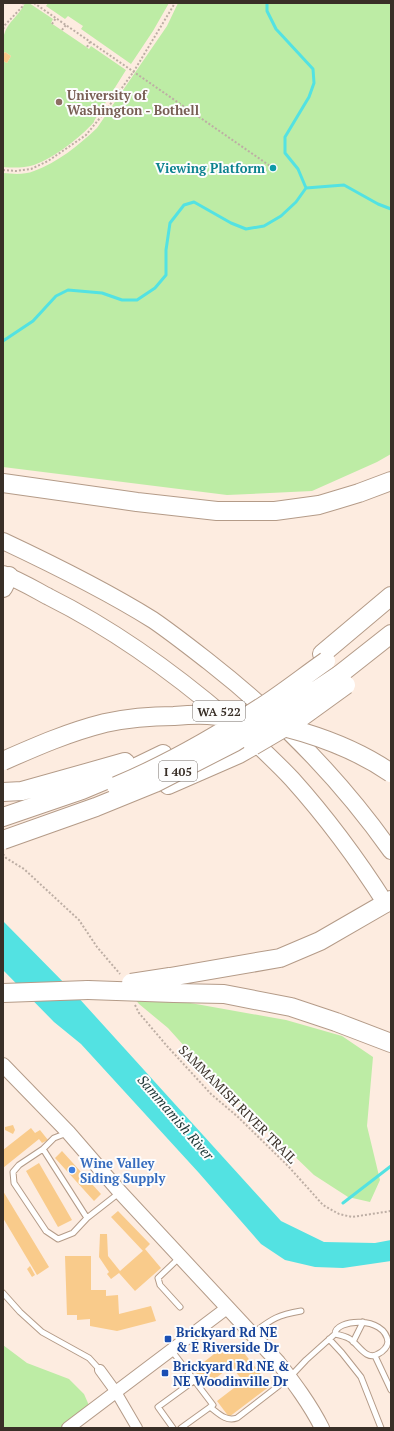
<svg xmlns="http://www.w3.org/2000/svg" width="394" height="1431" font-family="'PT Serif',serif">
<style>
.green{fill:#bdeca5}
.water{fill:#53e2e2}
.lines{fill:none;stroke-linecap:round;stroke-linejoin:round}
.stream{stroke:#53e2e2;stroke-width:3}
.building{fill:#f9cb8b}
.service-casing{stroke:#b49b88;stroke-width:7}
.minor-casing{stroke:#b49b88;stroke-width:12}
.tertiary-casing{stroke:#b49b88;stroke-width:14}
.secondary-casing{stroke:#b49b88;stroke-width:16}
.trunk-casing{stroke:#b49b88;stroke-width:18}
.motorway-casing{stroke:#b49b88;stroke-width:20}
.path{stroke:#bdaea4;stroke-width:2;stroke-dasharray:2 2;stroke-linecap:butt}
.service{stroke:#fff;stroke-width:5}
.minor{stroke:#fff;stroke-width:10}
.tertiary{stroke:#fff;stroke-width:12}
.secondary{stroke:#fff;stroke-width:14}
.trunk{stroke:#fff;stroke-width:16}
.motorway{stroke:#fff;stroke-width:18}
.motorway-bridge-casing{stroke:#b49b88;stroke-width:20;stroke-linecap:butt}
.motorway-bridge{stroke:#fff;stroke-width:18}
.education-dot{fill:#8d6e63;stroke:#fdfdfd;stroke-width:1.5}
.culture-dot{fill:#0f9aa8;stroke:#fdfdfd;stroke-width:1.5}
.shop-dot{fill:#3f7fe0;stroke:#fdfdfd;stroke-width:1.5}
.transit-dot{fill:#1a4fb4;stroke:#fdfdfd;stroke-width:1.5}
.labels{text-anchor:middle;dominant-baseline:central;stroke-width:4;stroke-linejoin:round;paint-order:stroke}
.shield{fill:#fdfdfd;stroke:#746d67;stroke-width:1}
.shield-label{font-size:12px;font-weight:bold;fill:#392f27}
.education-label{font-size:13px;font-weight:bold;fill:#785e54;stroke:#fdfdfd;text-anchor:start}
.culture-label{font-size:13px;font-weight:bold;fill:#0d838f;stroke:#fdfdfd;text-anchor:end}
.street-label{font-size:13px;fill:#392f27;stroke:#fdfdfd}
.shop-label{font-size:13px;font-weight:bold;fill:#366cbe;stroke:#fdfdfd;text-anchor:start}
.transit-label{font-size:13px;font-weight:bold;fill:#164399;stroke:#fdfdfd;text-anchor:start}
.water-label{font-size:14px;font-style:italic;fill:#213939;stroke:#fdfdfd}
</style>
<rect width="100%" height="100%" fill="#fdece0"/>
<path class="green" d="M25 3H29L53 19 51 23 85 46 89 49 91 46 126 70 94 121V122C81 137 54 158 34 165 24 168 13 168 3 167V61L7 63 11 56 5 52 3 54C3 48 2 40 4 35 7 22 20 15 25 3Z
M48 3H169L153 31 131 64 81 29 83 26 68 16 65 19 46 6Z
M178 3H391V454L377 462 312 491 227 495 3 467V173C13 174 24 175 34 171 57 163 79 145 97 128L167 26Z
M129 992 286 1020 342 1036 373 1057 367 1126 380 1180 370 1202 348 1197 314 1175 212 1077 168 1028 139 1004Z
M3 1345 27 1363 69 1379 84 1394 91 1410 68 1428H3Z"/>
<path class="water" d="M3 921 76 995 281 1221 324 1242 375 1243 391 1240V1261L343 1268 315 1267 285 1260 261 1244 199 1173 81 1044 54 1022 3 970Z"/>
<g class="lines">
<path class="stream" d="M306 188 344 185 378 204 391 209
M3 341 33 321 56 296 68 290 102 293 122 300H137L155 288 166 275V250L170 223 184 205 194 202 231 223 246 229 264 226 281 216 296 202 306 188 298 169 285 153V137L309 97 314 83 313 69 276 29 267 11V3
M343 1203 391 1166"/>
</g>
<path class="building" d="M5 52 11 56 7 63 3 61V55Z
M13 1125 15 1130 13 1134 5 1130V1127Z
M31 1128 35 1133 40 1130 48 1140 42 1143 39 1139 3 1168V1150Z
M62 1151 101 1194 94 1201 55 1158Z
M39 1163 72 1220 58 1227 26 1171Z
M3 1191 49 1267 37 1275 3 1218Z
M118 1211 150 1244 143 1251 111 1217Z
M100 1234H107L108 1256 120 1271 145 1249 161 1268 135 1291 119 1273 111 1279 107 1274 109 1272 99 1257Z
M65 1256H91V1290H106V1296L118 1295 119 1314 151 1306 156 1321 117 1331 90 1326V1319L77 1320V1315H67Z
M30 1266 35 1275 32 1277 27 1269Z
M224 1346 241 1349 270 1386 229 1417 217 1401 243 1381 231 1366 206 1386 194 1370Z"/>
<g class="lines">
<g class="service-casing">
<path id="service" d="M67 1133 54 1138 43 1149 87 1218 119 1193
M43 1149 19 1165 13 1172 14 1183 46 1231 58 1239 73 1233 87 1218
M179 1258 158 1278 160 1285 180 1307
M3 1293 20 1312 42 1332 89 1358 100 1370
M253 1333C272 1319 277 1315 301 1311
M329 1339 342 1353 361 1377 381 1428
M353 1342 363 1322
M172 1351 213 1405 181 1428
M375 1356 391 1390
M210 1407C218 1413 226 1422 237 1418L290 1377 306 1360 335 1334C335 1319 385 1315 388 1342 387 1348 384 1351 378 1354 366 1361 359 1345 350 1339 345 1336 340 1335 335 1334
M173 1428 158 1407 195 1380"/>
</g>
<g class="minor-casing">
<path id="minor" d="M100 1370 116 1392 137 1428"/>
</g>
<g class="tertiary-casing">
<path id="tertiary" d="M68 1428 227 1308"/>
</g>
<g class="secondary-casing">
<path id="secondary" d="M3 1065 68 1132 120 1192 278 1362C294 1383 310 1404 322 1428"/>
</g>
<g class="trunk-casing">
<path id="trunk" d="M3 541C54 565 105 590 153 620 172 633 191 648 209 662 278 716 340 779 391 851
M3 574C19 580 34 589 49 597 115 630 173 672 229 720
M248 736C263 750 278 764 292 779 327 818 358 860 386 904"/>
</g>
<g class="motorway-casing">
<path id="motorway" d="M3 483 137 502 217 511H275L319 505 359 493 391 481
M3 588 9 576
M322 654 391 596
M339 675 391 634
M168 785 239 754 253 746
M3 792 22 791 125 762
M3 817 82 790 132 769 163 754
M170 977 280 958 320 941 391 900
M3 993 88 990
M174 993 224 994 291 1007 336 1022 391 1043"/>
</g>
<path class="path" d="M34 3 273 168
M52 24 56 18
M3 29 5 25 22 7 23 3
M62 30 66 25
M87 47 90 42
M3 170 16 171 31 169 48 161 86 135 104 113 134 71 175 3
M3 854 6 858 24 869 79 920 97 947 120 974
M135 1005 139 1013 167 1046 211 1094 238 1117 289 1167 323 1205 339 1214 352 1217 391 1211"/>
<use href="#service" class="service"/>
<use href="#minor" class="minor"/>
<use href="#tertiary" class="tertiary"/>
<use href="#secondary" class="secondary"/>
<use href="#trunk" class="trunk"/>
<use href="#motorway" class="motorway"/>
<g class="motorway-bridge-casing">
<path id="motorway-bridge" d="M253 746 299 719 346 685
M3 761C37 746 69 732 105 723 128 718 152 716 174 716 185 715 197 714 208 715 269 719 340 738 391 773
M116 786C169 764 219 735 266 704 287 690 306 675 326 661
M3 840 96 807 155 783 235 742 294 705 339 675
M131 983 170 977
M88 990 174 993"/>
</g>
<use href="#motorway-bridge" class="motorway-bridge"/>
</g>
<circle class="education-dot" cx="59" cy="102" r="4"/>
<circle class="culture-dot" cx="273" cy="168" r="4"/>
<circle class="shop-dot" cx="72" cy="1170" r="4"/>
<g class="transit-dot">
<rect x="164" y="1335" width="8" height="8" rx="2"/>
<rect x="161" y="1369" width="8" height="8" rx="2"/>
</g>
<g class="labels">
<g class="shield">
<rect x="193" y="701" width="52" height="20" rx="3"/>
<rect x="159" y="761" width="38" height="20" rx="3"/>
</g>
<g class="shield-label">
<text x="219" y="711">WA 522</text>
<text x="178" y="771">I 405</text>
</g>
<g class="education-label">
<text x="67" y="95">University of<tspan x="67" dy="15">Washington - Bothell</tspan></text>
</g>
<g class="culture-label">
<text x="265" y="168">Viewing Platform</text>
</g>
<g class="street-label">
<text transform="translate(238 1104) rotate(45)">SAMMAMISH RIVER TRAIL</text>
</g>
<g class="shop-label">
<text x="80" y="1163">Wine Valley<tspan x="80" dy="15">Siding Supply</tspan></text>
</g>
<g class="transit-label">
<text x="176" y="1332">Brickyard Rd NE<tspan x="176" dy="15">&amp; E Riverside Dr</tspan></text>
<text x="173" y="1366">Brickyard Rd NE &amp;<tspan x="173" dy="15">NE Woodinville Dr</tspan></text>
</g>
<g class="water-label">
<text transform="translate(176 1117) rotate(49)">Sammamish River</text>
</g>
</g>
<rect width="394" height="1431" fill="none" stroke="#392f27" stroke-width="8"/>
</svg>
